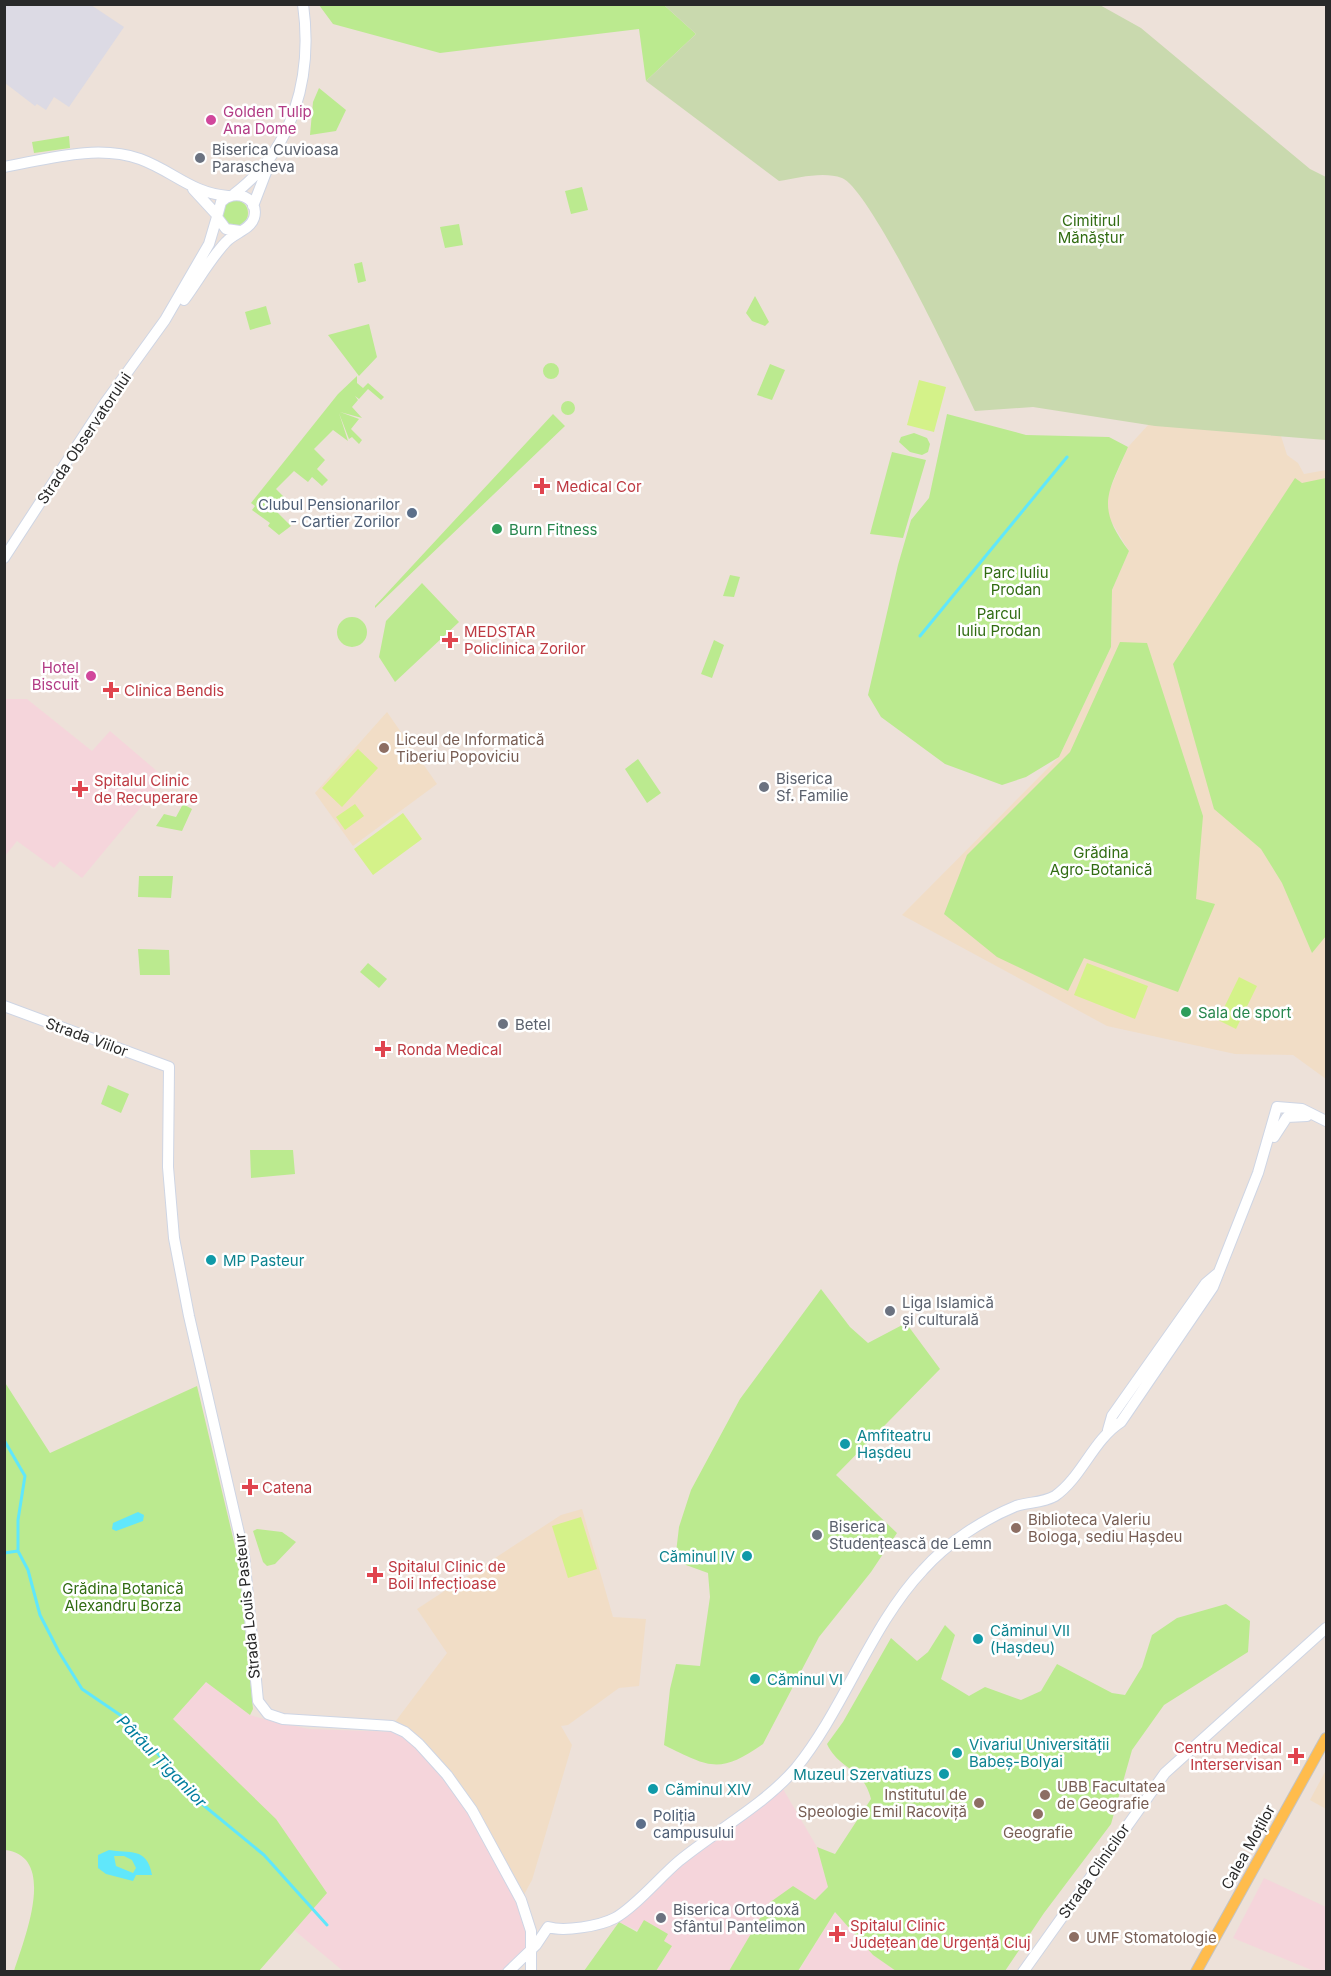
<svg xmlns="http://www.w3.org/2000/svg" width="1331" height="1976" font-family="Inter,sans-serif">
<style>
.industrial{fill:#dcdae4}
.education{fill:#f1ddc6}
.medical{fill:#f5d5db}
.green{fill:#bbea8f}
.cemetery{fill:#c9d9ae}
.pitch{fill:#d4f289}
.water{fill:#60e7fb;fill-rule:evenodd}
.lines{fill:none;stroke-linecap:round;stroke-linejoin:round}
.stream{stroke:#60e7fb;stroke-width:3}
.secondary-casing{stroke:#ced5e4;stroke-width:12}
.primary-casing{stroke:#c3c3c3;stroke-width:12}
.secondary{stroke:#fff;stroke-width:10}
.primary{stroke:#ffbc4c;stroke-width:10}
.hotel-dot{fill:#d1479c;stroke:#fff;stroke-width:2}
.worship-dot{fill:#6b7280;stroke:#fff;stroke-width:2}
.health-dot{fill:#e0444e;stroke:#fff;stroke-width:2}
.service-dot{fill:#5c6f8a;stroke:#fff;stroke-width:2}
.leisure-dot{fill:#2e9e5b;stroke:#fff;stroke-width:2}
.education-dot{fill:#8d6e63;stroke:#fff;stroke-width:2}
.culture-dot{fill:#0f9aa8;stroke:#fff;stroke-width:2}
.labels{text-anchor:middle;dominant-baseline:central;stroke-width:5;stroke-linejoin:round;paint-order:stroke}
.hotel-label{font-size:15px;fill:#b23c85;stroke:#fff;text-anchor:start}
.worship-label{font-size:15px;fill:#5b616d;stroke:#fff;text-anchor:start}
.park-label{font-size:15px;fill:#316c12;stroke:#fff}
.street-label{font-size:15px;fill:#292929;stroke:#fff}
.health-label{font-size:15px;fill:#be3a42;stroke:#fff;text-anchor:start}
.service-label{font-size:15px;fill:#4e5e75;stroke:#fff;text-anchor:end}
.leisure-label{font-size:15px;fill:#27864d;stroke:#fff;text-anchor:start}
.education-label{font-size:15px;fill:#785e54;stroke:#fff;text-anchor:start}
.culture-label{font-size:15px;fill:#0d838f;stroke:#fff;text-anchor:start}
.water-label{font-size:16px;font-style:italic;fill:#017e9e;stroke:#fff}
</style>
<rect width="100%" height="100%" fill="#ede1d9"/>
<path class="industrial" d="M5 4 91 5 124 27 69 107 54 97 46 110 37 104 35 106 5 83Z"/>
<path class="education" d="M1150 423 1281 436 1287 455 1298 463 1304 474 1326 470V1079L1293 1055 1235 1054 1107 1026 902 915 1059 757 1111 647 1112 590 1129 551 1108 516 1107 496 1128 447Z
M387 712 437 784 353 846 315 793Z
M582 1509 613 1617 646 1619 639 1686 619 1688 568 1725 561 1726 572 1745 532 1880 521 1900 392 1726 447 1653 417 1609 561 1515Z
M1326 1770V1809L1310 1800Z"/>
<path class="medical" d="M5 699H27L92 751 110 731 165 778 82 878 60 861 54 868 17 841 5 856Z
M206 1682 250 1715 271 1721 309 1729 396 1732 407 1737 440 1772 469 1811 527 1921V1950L507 1971H343L294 1930 326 1893 173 1719Z
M783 1789 817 1847 828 1887 815 1900 770 1903 729 1971H656L672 1946 619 1922 623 1917 650 1890 730 1825Z
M1264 1878 1326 1907V1971H1314L1233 1938Z
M835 1912 873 1955 896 1971 798 1972Z"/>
<path class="green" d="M319 5H664L696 34 646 81 639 29 440 53 333 24Z
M319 88 346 110 336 131 310 135 313 102Z
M69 136 70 148 34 153 32 142Z
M582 187 588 210 571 214 565 191Z
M222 213a13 13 0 1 1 26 0a13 13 0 1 1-26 0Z
M459 224 463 245 445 248 440 227Z
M362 262 366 281 358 283 354 264Z
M755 296 769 322 765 326 752 321 746 313Z
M266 306 271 324 250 330 245 312Z
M369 324 377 357 359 376 328 335Z
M543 371a8 8 0 1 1 16 0a8 8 0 1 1-16 0Z
M770 364 785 370 772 400 757 395Z
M357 376V383L363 388 368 383 384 397 381 400 368 389 359 399 355 396 358 400 352 407 362 418 340 412 359 419 351 429 362 440 359 444 352 437 349 439 339 413 348 441 333 430 314 449 325 460 317 469 328 480 322 486 312 477 308 482 294 471 276 489 287 500 276 511 291 526 279 535 268 526 270 523 252 510 255 506 251 503 338 394Z
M561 408a7 7 0 1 1 14 0a7 7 0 1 1-14 0Z
M553 414 565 426 375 608V606Z
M947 414 1026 435 1109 437 1128 447C1108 493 1095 506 1129 551L1112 590 1111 647 1059 757 1026 777 1002 785 945 764 881 717 868 695 898 565 911 520 929 498Z
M914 433 927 438 930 444 928 452 922 455 910 452 899 442 901 437Z
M892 452 926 460 903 538 870 534Z
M1295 478 1302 483 1326 478V936L1312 953 1282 883 1261 849 1214 809 1173 664Z
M730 575 740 577 734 597 723 596Z
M422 583 459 622 395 682 379 657 386 621Z
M337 632a15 15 0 1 1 30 0a15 15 0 1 1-30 0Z
M714 640 724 645 712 678 701 674Z
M1120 642 1147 643 1203 816 1196 899 1215 904 1178 992 1084 958 1068 991 997 957 944 914 967 855 1070 752Z
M638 759 661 793 647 803 625 769Z
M183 804 192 809 182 831 156 826 164 814 176 817Z
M139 876H173L171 898 138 897Z
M138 949 169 950 170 975H140Z
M368 963 387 979 379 988 360 972Z
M108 1085 129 1094 121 1113 101 1104Z
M250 1150H293L295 1174 251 1178Z
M821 1289 850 1327 868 1343 906 1323 940 1369 836 1475 897 1533 871 1572 819 1637 763 1744C719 1775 709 1767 664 1745L670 1689 676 1664 700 1666 710 1597 708 1573 675 1561 679 1527 691 1490 740 1399Z
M4 1381 50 1453 197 1386 239 1563 253 1709 250 1715 206 1682 173 1719 276 1819 327 1893 259 1971H14C23 1942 59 1856 5 1850Z
M257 1529 282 1532 296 1542 275 1564 267 1566 263 1562 253 1531Z
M1226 1604 1250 1621 1248 1652 1164 1705 1132 1750 1111 1824 1044 1913 1005 1971H896L873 1955 835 1912 798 1971H729L769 1903 793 1886 815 1900 828 1887 817 1847 835 1854 871 1799C863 1767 839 1770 827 1744L843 1722 891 1638 917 1661 928 1652 945 1625 955 1635 941 1679 969 1696 985 1687 1021 1700 1041 1691 1057 1664 1112 1693 1125 1695 1142 1667 1152 1635 1177 1618Z
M644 1920 668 1934 664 1941 672 1946 656 1971H584L619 1922 637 1932Z"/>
<path class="cemetery" d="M664 5 1098 4 1141 28 1310 169 1326 177V440L1155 426 1033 407 975 411C957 373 871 190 842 178 823 171 798 178 779 181L646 81 696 34Z"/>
<path class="pitch" d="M919 380 946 387 934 432 907 425Z
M358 749 378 768 342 807 322 788Z
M355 804 364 816 345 830 336 817Z
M403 813 422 839 373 875 354 849Z
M1087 963 1148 986 1135 1019 1074 995Z
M1239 977 1257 986 1236 1029 1218 1020Z
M581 1517 597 1569 568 1578 552 1526Z"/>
<path class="water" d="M138 1512 144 1515 143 1521 116 1531 112 1529 113 1523Z
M109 1850C129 1854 147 1846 152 1875H136L133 1881 106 1874 98 1868V1855ZM124 1856 132 1860 136 1868 133 1873 116 1866 114 1856Z"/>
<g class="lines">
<path class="stream" d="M920 636 1067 457
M4 1440 25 1476 18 1520V1551L28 1570 40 1615 59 1652 82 1689 129 1721 202 1804 264 1855 327 1925
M4 1553 18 1551"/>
<g class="secondary-casing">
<path id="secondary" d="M4 167C48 159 97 144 140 159 173 171 191 193 228 196
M193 189 217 215
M234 194C294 149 313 76 303 4
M253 206 268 167
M184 300C198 281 210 259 226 242 234 233 250 230 254 218 260 197 234 188 221 202L217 217 226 229 240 231
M4 558 105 403 165 320 209 244 217 217
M4 1006 169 1067 168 1167 174 1238 189 1316 244 1555 258 1701 268 1714 283 1719 392 1726 405 1732 419 1744 447 1775 472 1810 521 1900 531 1931V1972
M1274 1137 1287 1117 1307 1116
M1108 1430 1112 1416 1206 1283 1218 1273
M508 1972 536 1945 548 1927C564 1932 600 1926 615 1918 635 1907 660 1877 679 1861 717 1830 764 1805 796 1768 844 1709 871 1625 923 1570 947 1543 982 1520 1016 1506 1028 1502 1043 1503 1055 1496 1082 1477 1093 1440 1121 1422L1213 1287 1258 1173 1277 1107 1302 1109 1326 1121
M1023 1972 1165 1773 1326 1628"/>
</g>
<g class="primary-casing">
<path id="primary" d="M1196 1972 1326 1738"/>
</g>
<use href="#secondary" class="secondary"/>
<use href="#primary" class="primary"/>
</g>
<g class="hotel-dot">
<circle cx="211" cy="120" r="6"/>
<circle cx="91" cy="676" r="6"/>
</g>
<g class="worship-dot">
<circle cx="200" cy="158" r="6"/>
<circle cx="764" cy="787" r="6"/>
<circle cx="503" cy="1024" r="6"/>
<circle cx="890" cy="1311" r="6"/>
<circle cx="817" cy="1535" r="6"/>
<circle cx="661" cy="1918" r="6"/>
</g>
<g class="health-dot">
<path d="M539 477h6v6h6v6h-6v6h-6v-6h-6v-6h6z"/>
<path d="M447 631h6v6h6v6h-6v6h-6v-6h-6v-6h6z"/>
<path d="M108 681h6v6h6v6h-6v6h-6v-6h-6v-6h6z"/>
<path d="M77 780h6v6h6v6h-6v6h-6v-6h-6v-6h6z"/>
<path d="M380 1040h6v6h6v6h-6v6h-6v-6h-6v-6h6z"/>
<path d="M247 1478h6v6h6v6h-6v6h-6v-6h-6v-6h6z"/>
<path d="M372 1566h6v6h6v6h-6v6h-6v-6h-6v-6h6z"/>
<path d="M1293 1747h6v6h6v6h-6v6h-6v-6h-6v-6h6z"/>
<path d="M834 1925h6v6h6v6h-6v6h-6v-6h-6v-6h6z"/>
</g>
<g class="service-dot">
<circle cx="412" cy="513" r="6"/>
<circle cx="641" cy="1824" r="6"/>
</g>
<g class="leisure-dot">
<circle cx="497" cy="529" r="6"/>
<circle cx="1186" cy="1012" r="6"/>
</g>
<g class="education-dot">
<circle cx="384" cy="748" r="6"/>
<circle cx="1016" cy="1528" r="6"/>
<circle cx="1045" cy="1795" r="6"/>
<circle cx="979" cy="1803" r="6"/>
<circle cx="1038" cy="1814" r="6"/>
<circle cx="1074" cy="1937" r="6"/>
</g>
<g class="culture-dot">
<circle cx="211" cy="1260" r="6"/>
<circle cx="845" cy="1444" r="6"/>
<circle cx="747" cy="1556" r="6"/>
<circle cx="978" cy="1639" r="6"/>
<circle cx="755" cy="1679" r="6"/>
<circle cx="957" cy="1753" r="6"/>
<circle cx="944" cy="1774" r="6"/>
<circle cx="653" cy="1789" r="6"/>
</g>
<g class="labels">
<g class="hotel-label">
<text x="223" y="111">Golden Tulip<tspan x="223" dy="17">Ana Dome</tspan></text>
<text x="79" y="667" text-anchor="end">Hotel<tspan x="79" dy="17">Biscuit</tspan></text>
</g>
<g class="worship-label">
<text x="212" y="149">Biserica Cuvioasa<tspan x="212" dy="17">Parascheva</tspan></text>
<text x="776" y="778">Biserica<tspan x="776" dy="17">Sf. Familie</tspan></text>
<text x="515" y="1024">Betel</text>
<text x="902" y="1302">Liga Islamică<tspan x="902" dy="17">și culturală</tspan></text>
<text x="829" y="1526">Biserica<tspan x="829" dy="17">Studențească de Lemn</tspan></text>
<text x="673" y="1909">Biserica Ortodoxă<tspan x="673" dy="17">Sfântul Pantelimon</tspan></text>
</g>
<g class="park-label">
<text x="1091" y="220">Cimitirul<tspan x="1091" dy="17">Mănăștur</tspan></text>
<text x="1016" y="572">Parc Iuliu<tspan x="1016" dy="17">Prodan</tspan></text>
<text x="999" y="613">Parcul<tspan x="999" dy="17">Iuliu Prodan</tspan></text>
<text x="1101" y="852">Grădina<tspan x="1101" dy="17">Agro-Botanică</tspan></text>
<text x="123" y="1588">Grădina Botanică<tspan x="123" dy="17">Alexandru Borza</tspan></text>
</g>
<g class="street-label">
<text transform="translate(84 438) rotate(-56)">Strada Observatorului</text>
<text transform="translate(87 1037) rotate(20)">Strada Viilor</text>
<text transform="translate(247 1606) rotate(-96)">Strada Louis Pasteur</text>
<text transform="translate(1248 1847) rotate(-61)">Calea Moților</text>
<text transform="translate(1094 1871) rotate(-55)">Strada Clinicilor</text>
</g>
<g class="health-label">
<text x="556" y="486">Medical Cor</text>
<text x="464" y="631">MEDSTAR<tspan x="464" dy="17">Policlinica Zorilor</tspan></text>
<text x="124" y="690">Clinica Bendis</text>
<text x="94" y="780">Spitalul Clinic<tspan x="94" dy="17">de Recuperare</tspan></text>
<text x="397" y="1049">Ronda Medical</text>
<text x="262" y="1487">Catena</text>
<text x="388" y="1566">Spitalul Clinic de<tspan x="388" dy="17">Boli Infecțioase</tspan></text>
<text x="1282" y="1747" text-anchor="end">Centru Medical<tspan x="1282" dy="17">Interservisan</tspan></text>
<text x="850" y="1925">Spitalul Clinic<tspan x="850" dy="17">Județean de Urgență Cluj</tspan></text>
</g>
<g class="service-label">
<text x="400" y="504">Clubul Pensionarilor<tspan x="400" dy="17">- Cartier Zorilor</tspan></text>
<text x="653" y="1815" text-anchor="start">Poliția<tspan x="653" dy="17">campusului</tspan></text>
</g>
<g class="leisure-label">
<text x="509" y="529">Burn Fitness</text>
<text x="1198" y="1012">Sala de sport</text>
</g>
<g class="education-label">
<text x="396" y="739">Liceul de Informatică<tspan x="396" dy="17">Tiberiu Popoviciu</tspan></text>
<text x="1028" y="1519">Biblioteca Valeriu<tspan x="1028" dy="17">Bologa, sediu Hașdeu</tspan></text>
<text x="1057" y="1786">UBB Facultatea<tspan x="1057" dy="17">de Geografie</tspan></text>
<text x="967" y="1794" text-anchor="end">Institutul de<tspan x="967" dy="17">Speologie Emil Racoviță</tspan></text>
<text x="1038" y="1832" text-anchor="middle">Geografie</text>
<text x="1086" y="1937">UMF Stomatologie</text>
</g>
<g class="culture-label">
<text x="223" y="1260">MP Pasteur</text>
<text x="857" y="1435">Amfiteatru<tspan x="857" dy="17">Hașdeu</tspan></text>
<text x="735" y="1556" text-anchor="end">Căminul IV</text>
<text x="990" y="1630">Căminul VII<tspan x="990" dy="17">(Hașdeu)</tspan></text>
<text x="767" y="1679">Căminul VI</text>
<text x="969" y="1744">Vivariul Universității<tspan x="969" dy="17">Babeș-Bolyai</tspan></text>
<text x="932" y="1774" text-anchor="end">Muzeul Szervatiuzs</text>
<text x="665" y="1789">Căminul XIV</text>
</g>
<g class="water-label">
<text transform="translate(162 1761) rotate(46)">Pârâul Țiganilor</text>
</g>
</g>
<rect width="1331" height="1976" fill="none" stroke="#292929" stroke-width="12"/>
</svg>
